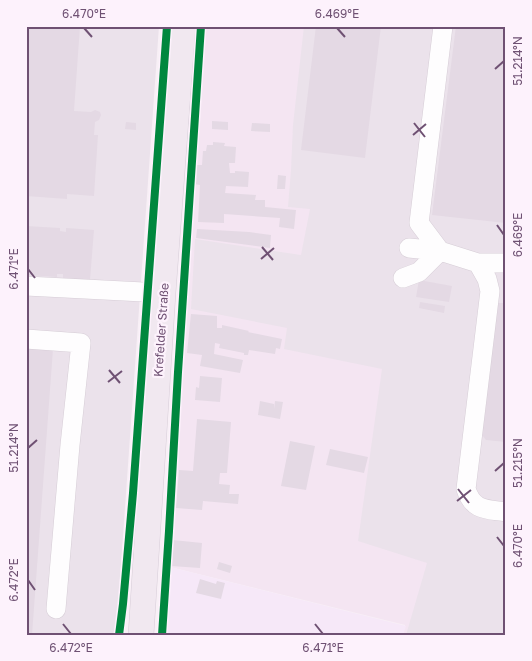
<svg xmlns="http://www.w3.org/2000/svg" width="532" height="661" font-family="'Golos Text',sans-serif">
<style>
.residential{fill:#f4e5f2}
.commercial{fill:#f6e8f8}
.industrial{fill:#ebe2eb}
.building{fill:#e4d9e4}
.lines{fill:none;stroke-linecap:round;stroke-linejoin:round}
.minor-casing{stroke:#d6cdd6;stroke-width:20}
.major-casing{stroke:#d7cdd8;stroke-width:26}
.minor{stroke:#fefdfe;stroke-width:19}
.major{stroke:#f1e8f0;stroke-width:25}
.cycleway-casing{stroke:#fdf2fc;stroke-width:11}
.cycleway{stroke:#00873e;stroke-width:8}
.ticks{fill:none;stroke:#6f5173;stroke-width:2}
.labels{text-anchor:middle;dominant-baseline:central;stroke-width:4.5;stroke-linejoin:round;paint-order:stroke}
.street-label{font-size:12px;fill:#6f5173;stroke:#fdf2fc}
.neatline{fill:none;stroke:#6f5173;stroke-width:2}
.ticks-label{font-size:12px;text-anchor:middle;fill:#6f5173}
</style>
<rect width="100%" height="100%" fill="#f8f0f6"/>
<path class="residential" d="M205 26H506V635H403L405 625 170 567Z"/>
<path class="commercial" d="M170 567 406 626 403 635H166Z"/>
<path class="industrial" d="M26 26H159L116 635H26Z
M304 26H506V635H406L427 563 358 541 382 369 284 349 287 328 191 309 195 239 301 255 310 209 288 207 291 170 293 125Z"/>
<path class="building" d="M26 26H80L74 111 91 112 95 110 100 112 101 115 99 120 95 122 94 135H98L94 196 67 194V199L26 196Z
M316 26H381L365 158 301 150Z
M456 26H506V223L432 215Z
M212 121 228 122V130L212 129Z
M126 122 136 123V130L125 129Z
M252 123 270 124V132L251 131Z
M213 142 225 143 224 146 236 147 235 163H229L230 173H235V171L249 172 248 187 226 186 225 193 256 195 255 200H265V207L296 210 294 229 279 227 280 218 224 214V223L198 222 200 185 194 184 195 165H202L203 151H206L207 145H213Z
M278 175 286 176 285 189H277Z
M26 226 60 228V231L66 232V228L94 230 90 280 63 278V274H57V277L26 275Z
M197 229 249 232 271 235 270 248 196 238Z
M419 280 452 286 449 302 416 297Z
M504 299H506V442L486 440 482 435V432L498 303H503Z
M420 302 445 306 444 313 419 308Z
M191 314 217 316V328H222V325L249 331 248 332 282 339 280 349 276 348 275 354 249 350 248 355H244V353L219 348 220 344 215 343 214 354 243 360 240 373 200 366 202 355 187 353Z
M26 348 53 349 32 635H26Z
M200 376 222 378 220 402 195 400 196 387 199 388Z
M260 401 274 404V409L275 401 283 402 280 419 258 415Z
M197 419 231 422 227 473H220L219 484 230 485 229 494H239L238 504 203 501 202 510 176 508 179 470 193 471Z
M290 441 315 446 306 490 281 486Z
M330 449 368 457 364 473 326 465Z
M173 540 202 543 200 568 171 566Z
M219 562 232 566 230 573 217 569Z
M200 579 216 584 217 581 225 583 221 599 196 593Z"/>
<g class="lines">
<g class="minor-casing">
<path id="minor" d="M443 26 419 223 440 251 478 263H506
M478 263 487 279 490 291 466 489C473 511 486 509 506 512
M403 278 419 272 440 251 409 248
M26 286 163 293
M26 339 81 343 70 445 56 609"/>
</g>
<g class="major-casing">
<path id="major" d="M141 635 163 293 183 26"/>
</g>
<use href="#minor" class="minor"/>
<use href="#major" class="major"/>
<g class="cycleway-casing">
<path id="cycleway" d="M119 635 123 604 133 493 167 26
M162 635 169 531 178 372 201 26"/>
</g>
<use href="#cycleway" class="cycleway"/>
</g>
<path class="ticks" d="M84 28 92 37M337 28 345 37M495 69 504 61M414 123 425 137M413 135 426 124M497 225 504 235M262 247 273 260M261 259 274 248M28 269 35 278M109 370 120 383M108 382 122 371M28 448 37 440M495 471 504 463M458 489 469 503M457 501 471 490M497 537 504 546M28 580 35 590M63 624 71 634M315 624 323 634"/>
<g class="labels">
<g class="street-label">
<text transform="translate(161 330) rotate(-86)">Krefelder Straße</text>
</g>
</g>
<rect width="532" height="661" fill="none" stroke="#fdf2fc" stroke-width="55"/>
<rect x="28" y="28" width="476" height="606" class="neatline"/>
<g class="ticks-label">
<text x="84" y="18">6.470°E</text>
<text x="337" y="18">6.469°E</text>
<text transform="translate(518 61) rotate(-90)" y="4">51.214°N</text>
<text transform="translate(518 235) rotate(-90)" y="4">6.469°E</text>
<text transform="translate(14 269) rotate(-90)" y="4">6.471°E</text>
<text transform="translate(14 448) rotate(-90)" y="4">51.214°N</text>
<text transform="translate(518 463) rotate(-90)" y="4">51.215°N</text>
<text transform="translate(518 546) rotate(-90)" y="4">6.470°E</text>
<text transform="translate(14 580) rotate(-90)" y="4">6.472°E</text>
<text x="71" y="652">6.472°E</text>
<text x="323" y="652">6.471°E</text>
</g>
</svg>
